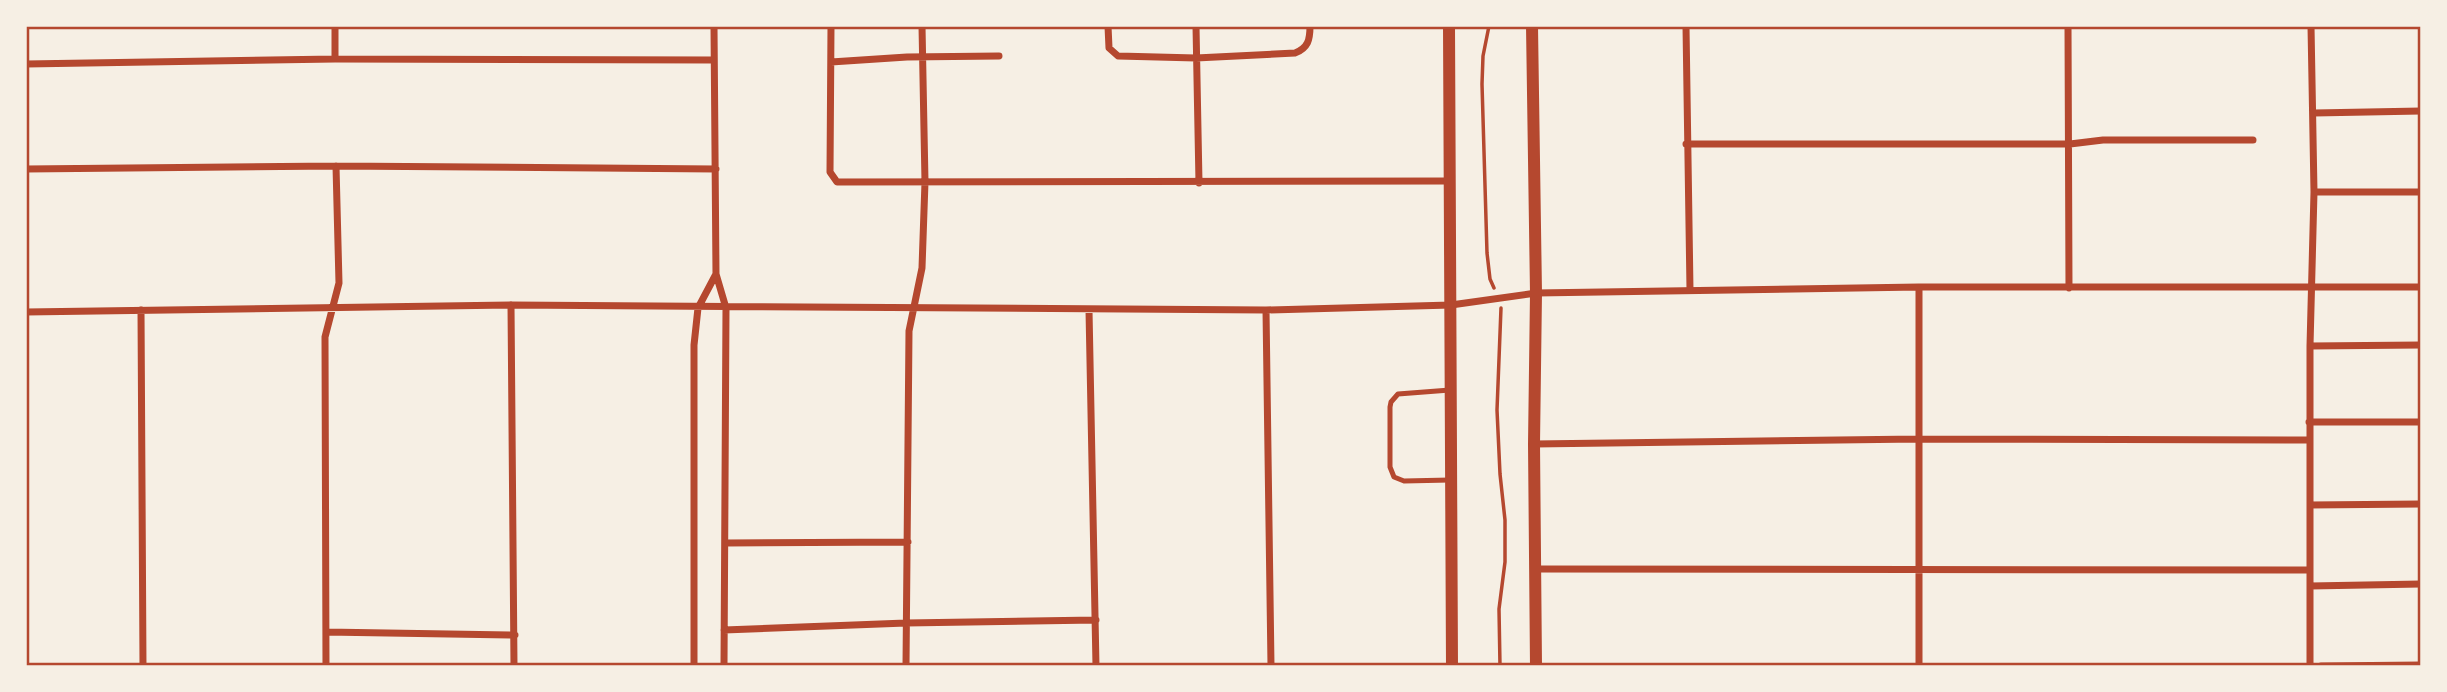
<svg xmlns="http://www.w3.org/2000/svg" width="2447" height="692" font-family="Lora,serif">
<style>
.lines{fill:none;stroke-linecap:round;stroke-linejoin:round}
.path{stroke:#b5482f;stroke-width:3.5}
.service{stroke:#b5482f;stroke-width:5}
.minor{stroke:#b5482f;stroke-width:7}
.tertiary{stroke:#b5482f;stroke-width:12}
.neatline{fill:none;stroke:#b5482f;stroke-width:2.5}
</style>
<rect width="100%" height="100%" fill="#f6efe4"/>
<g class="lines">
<path class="path" d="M1489 26 1483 56 1482 84 1487 253 1490 279 1494 288
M1500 666 1499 609 1505 562V520L1500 474 1497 410 1501 308"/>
<path class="service" d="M1450 480 1404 481 1394 477 1390 467V407L1391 402 1398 394 1450 390"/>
<path class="minor" d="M335 26V59
M714 26 716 274 726 308 724 666
M831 26 830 172 837 182 1450 181
M1108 26 1109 48 1118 56 1196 58 1295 53C1308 48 1310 40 1310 26
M1196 26 1199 183
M1686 26 1690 290
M2068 26 2069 288
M831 62 907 57 999 56
M26 64 335 59 714 60
M2314 113 2421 111
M1686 144H2070L2103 140H2253
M26 169 336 166 716 169
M2314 192H2421
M1919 287V666
M511 305 514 666
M141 310 143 666
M1089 310 1096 666
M1266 310 1271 666
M26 312 511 305 1266 310 1451 305 1536 293 1919 287H2421
M2310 346 2421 345
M2309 422H2421
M1534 444 1918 439 2310 440
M2310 505 2421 504
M726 543 908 542
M1535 569 2310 570
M2310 586 2421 584
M724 630 906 623 1096 620
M326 632 515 635
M326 666 325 337 339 283 336 166
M694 666V345L698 308 716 274
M906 666 909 331 922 268 925 182 922 26
M2310 666V346L2314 192 2311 26
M2321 666 2421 665"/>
<path class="tertiary" d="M1449 26 1452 666
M1532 26 1536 293 1534 444 1536 666"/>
</g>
<rect width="2447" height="692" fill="none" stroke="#f6efe4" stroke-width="56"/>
<rect x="28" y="28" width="2391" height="636" class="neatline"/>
</svg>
